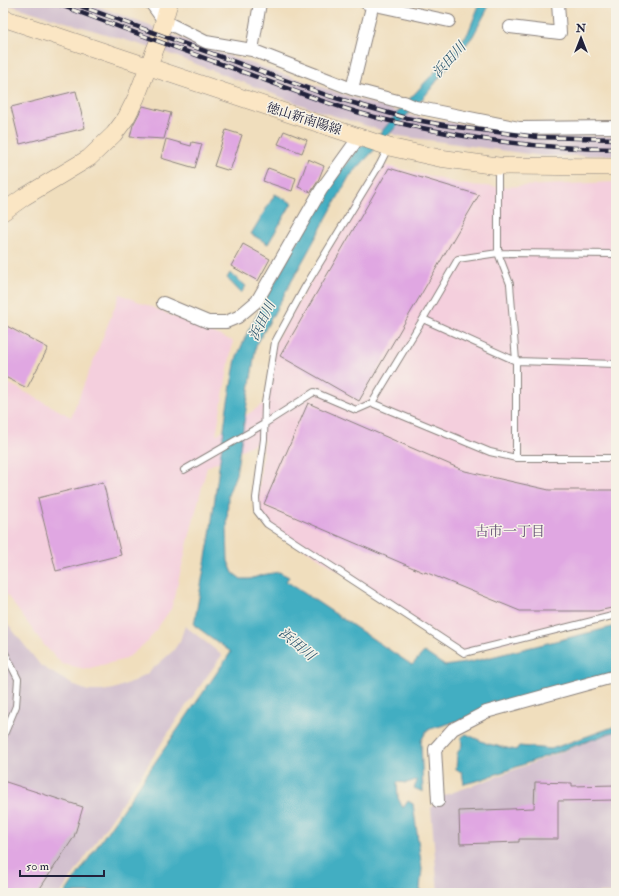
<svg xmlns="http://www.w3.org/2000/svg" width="619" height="896" font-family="'IM FELL Double Pica','Noto Serif JP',serif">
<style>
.built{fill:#f4cfdd}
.industrial{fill:#d0bdcd}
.water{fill:#43aec2;stroke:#32687e}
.building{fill:#e0a7e2}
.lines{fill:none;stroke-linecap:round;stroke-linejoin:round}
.lane-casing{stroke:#89807c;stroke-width:8}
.street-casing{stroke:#89807c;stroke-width:14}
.secondary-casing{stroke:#89807c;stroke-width:18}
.lane{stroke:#fff;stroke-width:6}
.street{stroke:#fff;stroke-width:12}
.secondary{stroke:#fbe6c4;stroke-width:17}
.rail-casing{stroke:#22223b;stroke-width:4.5}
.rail{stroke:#f7f3e8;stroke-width:3;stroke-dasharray:9;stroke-linecap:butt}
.labels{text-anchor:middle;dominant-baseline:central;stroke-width:3;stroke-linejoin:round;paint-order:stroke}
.street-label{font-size:13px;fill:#22223b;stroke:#f7f3e8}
.water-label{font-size:14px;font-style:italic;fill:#2f5a71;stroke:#f7f3e8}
.neighbourhood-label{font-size:14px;fill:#645175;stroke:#f7f3e8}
</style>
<rect width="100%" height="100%" fill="#f7f3e8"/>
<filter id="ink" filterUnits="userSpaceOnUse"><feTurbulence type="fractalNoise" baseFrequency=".025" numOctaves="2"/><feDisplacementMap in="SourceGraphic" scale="8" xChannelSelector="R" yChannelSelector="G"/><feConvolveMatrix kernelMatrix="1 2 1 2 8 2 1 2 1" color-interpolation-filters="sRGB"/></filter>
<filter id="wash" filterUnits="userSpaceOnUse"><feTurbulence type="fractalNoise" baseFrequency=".012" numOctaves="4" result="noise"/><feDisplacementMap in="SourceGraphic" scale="16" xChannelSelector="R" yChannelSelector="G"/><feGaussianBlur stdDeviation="0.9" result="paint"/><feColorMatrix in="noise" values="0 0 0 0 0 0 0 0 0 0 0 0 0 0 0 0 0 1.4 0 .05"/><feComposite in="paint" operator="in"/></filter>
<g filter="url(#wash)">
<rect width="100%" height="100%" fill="#f0debd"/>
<path class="built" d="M380 164 465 185 501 187 616 182V615L464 653 267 524 257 511 264 439 207 467 171 609 148 641 126 659 86 669 62 664 44 645 3 590V380L71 417 120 294 233 341 216 435 265 403 275 342Z"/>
<path class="industrial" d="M3 3H90L209 49 336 92 412 116 510 132 552 135 616 136V155L543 156 400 136 315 110 165 52Z
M3 618 41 666 75 686 88 691H102L114 689 136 680 148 673 173 651 180 641 185 626 222 655 181 713 143 772 61 893H3Z
M616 731V893H438L431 808 442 796 480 783Z"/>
<path class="water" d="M480 3H488L487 10 473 36 424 97 349 177 256 346 236 474 228 495 227 529 228 561 233 573 241 579H250L262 575 279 572 289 577 286 581 412 665 424 652 445 666 471 662 616 626V674L427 730 421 741 423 792 414 788 417 781 416 780 407 783 397 782 398 798 403 808 408 801 413 804 422 869 420 889 421 893H65L231 652 194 625 210 535 227 407 236 359 248 331 325 192 357 149 379 135 403 106 444 62 468 33Z
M275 194 292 203 268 244 251 234Z
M230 273 246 286 241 293 227 278Z
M616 726V731L480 780 464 784 462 772 456 770 457 754 462 745 461 738 466 734 488 744 516 750 519 746 551 749Z"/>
<g id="blocks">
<path class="building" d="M76 91 85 128 20 144 11 107Z
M143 106 171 113 164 139 130 137 133 125Z
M226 130 242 135 230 171 214 166Z
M284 131 307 140 302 153 278 144Z
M166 139 191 146 192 142 202 144 195 168 161 158Z
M308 159 324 166 318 181 311 192 298 187Z
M268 168 296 178 292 191 263 181Z
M389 168 479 195 359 401 280 356Z
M243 244 270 259 258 281 231 266Z
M3 324 48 348 27 388 3 376Z
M308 403 465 471 549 490H616V607L598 611H520L425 572V573L264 504Z
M103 482 121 555 56 571 38 498Z
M3 781 83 807 74 837 37 893H3Z
M535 782 572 783V786L616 785V800L558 801V839H519V842L460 844 459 811 534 808Z"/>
</g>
</g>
<g filter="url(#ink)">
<use href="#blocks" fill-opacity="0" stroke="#89807c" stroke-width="1"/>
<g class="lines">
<g class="lane-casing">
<path id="lane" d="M388 148 380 164 305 287 275 342 265 403 264 439 256 498 257 511 267 524 464 653 616 615
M498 168V253L510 284 516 361V458
M423 319 516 361 616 364
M372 403 490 452 516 458H616
M184 470 264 424 314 392 356 410 372 403 423 319 458 259 498 253 616 254
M3 649 18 679 16 706 3 737"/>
</g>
<g class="street-casing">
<path id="street" d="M151 3 164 21 206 42 252 50 352 89 405 103
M366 3 449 21
M510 27 560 33 558 3
M252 50 260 3
M352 89 373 3
M404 102 415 107 519 128 616 127
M163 303 208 322H226L238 317 257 301 321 190 359 137
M438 801 435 749 453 729 486 712 616 676"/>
</g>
<g class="secondary-casing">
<path id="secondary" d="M3 18 389 147 439 158 498 166 616 167
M3 212 24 197 89 158 114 134 126 118 136 98 158 42 169 3"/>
</g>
<use href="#lane" class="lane"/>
<use href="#street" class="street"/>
<use href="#secondary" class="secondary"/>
<g class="rail-casing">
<path id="rail" d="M55 3C121 28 188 52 254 76 297 92 341 109 386 120 460 138 539 149 616 149
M72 3 329 96 406 118 449 126 537 137 616 139"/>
</g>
<use href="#rail" class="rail"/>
</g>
</g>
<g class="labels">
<g class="street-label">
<text transform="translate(304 119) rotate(18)">徳山新南陽線</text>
</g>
<g class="water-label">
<text transform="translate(449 60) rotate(-48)">浜田川</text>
<text transform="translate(262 321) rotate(-64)">浜田川</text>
<text transform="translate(297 644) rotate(40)">浜田川</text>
</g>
<g class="neighbourhood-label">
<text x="510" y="531">古市一丁目</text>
</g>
</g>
<rect width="619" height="896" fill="none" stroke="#f7f3e8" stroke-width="16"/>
<g transform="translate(581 38)" stroke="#f7f3e8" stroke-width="3" paint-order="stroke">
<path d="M0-3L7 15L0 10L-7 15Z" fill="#22223b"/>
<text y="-6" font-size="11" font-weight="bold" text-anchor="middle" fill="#22223b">N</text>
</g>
<path d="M20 870v6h84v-6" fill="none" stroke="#22223b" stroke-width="2"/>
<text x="26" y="870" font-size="12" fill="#22223b" stroke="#f7f3e8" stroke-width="3" paint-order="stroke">50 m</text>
</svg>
